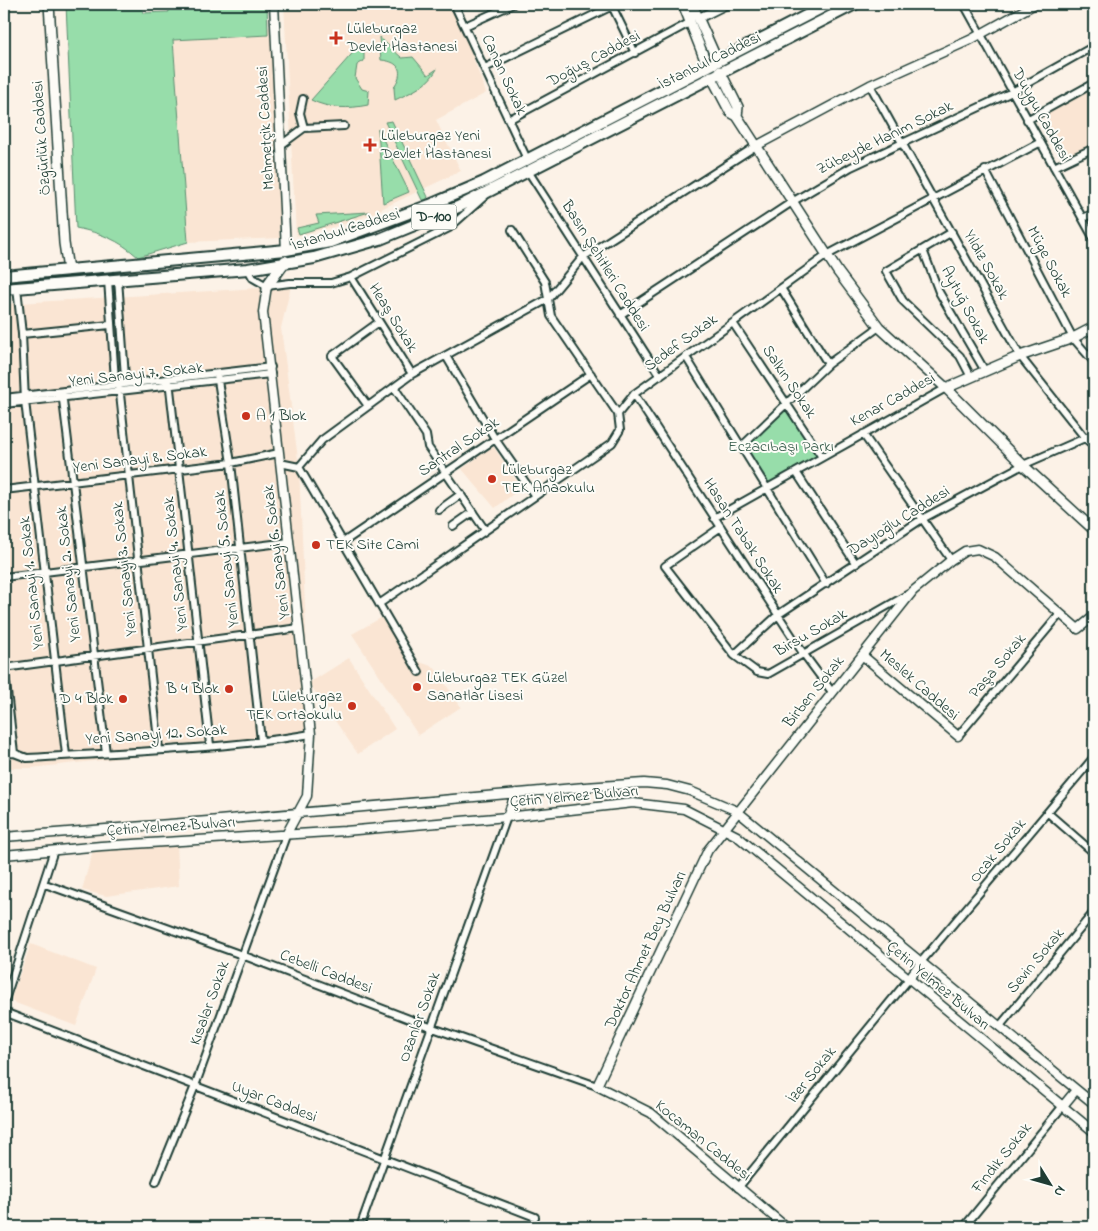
<svg xmlns="http://www.w3.org/2000/svg" width="1098" height="1231" font-family="'Indie Flower',sans-serif">
<style>
.built{fill:#fae5d3}
.green{fill:#97ddaa;stroke:#5b8d6f}
.lines{fill:none;stroke-linecap:round;stroke-linejoin:round}
.minor-casing{stroke:#1f3d34;stroke-width:10}
.tertiary-casing{stroke:#1f3d34;stroke-width:11}
.secondary-casing{stroke:#1f3d34;stroke-width:12}
.trunk-casing{stroke:#1f3d34;stroke-width:14}
.minor{stroke:#fdfcf7;stroke-width:6}
.tertiary{stroke:#fdfcf7;stroke-width:8}
.secondary{stroke:#fdfcf7;stroke-width:9}
.trunk{stroke:#fdfcf7;stroke-width:10}
.poi-dot{fill:#c8321e;stroke:#fdfcf7;stroke-width:2}
.labels{text-anchor:middle;dominant-baseline:central;stroke-width:4;stroke-linejoin:round;paint-order:stroke}
.shield{fill:#fdfcf7;stroke:#62766e;stroke-width:1}
.shield-label{font-size:15px;font-weight:bold;fill:#1f3d34}
.poi-label{font-size:16px;fill:#1f3d34;stroke:#fdfcf7;text-anchor:start}
.street-label{font-size:16px;fill:#1f3d34;stroke:#fdfcf7}
.park-label{font-size:16px;fill:#375d4c;stroke:#fdfcf7}
</style>
<rect width="100%" height="100%" fill="#fcf2e7"/>
<filter id="ink" filterUnits="userSpaceOnUse"><feTurbulence type="fractalNoise" baseFrequency=".02" numOctaves="2"/><feDisplacementMap in="SourceGraphic" scale="10" xChannelSelector="R" yChannelSelector="G"/><feConvolveMatrix kernelMatrix="1 2 1 2 8 2 1 2 1" color-interpolation-filters="sRGB"/></filter>
<g filter="url(#ink)">
<path class="built" d="M284 4H450L464 33 486 93 436 120 461 171 356 221 296 236Z
M272 27 280 238 188 242 173 40Z
M1094 87V143L1065 157 1043 116Z
M291 286 281 328 299 467 308 678 313 737 31 768H4V304Z
M493 446 521 488 495 508 462 469Z
M388 614 411 659 434 667 461 707 418 735 352 634Z
M349 658 395 729 358 754 309 683Z
M177 845 179 886 106 896 82 890 93 850Z
M31 944 96 969 76 1026 13 1002 11 998Z"/>
<path class="green" d="M66 4H142L143 13 169 12 168 4H267L268 35 173 40 188 242 138 257C119 240 101 233 76 228Z
M379 37 402 58 413 57 428 75 437 69C428 86 411 92 395 100 395 96 394 92 394 88 395 84 398 81 399 77 402 64 391 61 381 60Z
M358 47 364 49V61L357 65 355 78 362 89 369 91 368 105C349 109 329 109 311 100Z
M392 121 428 197 426 200H422L385 122Z
M378 129 409 192 383 203Z
M369 212 299 234 297 228 319 223 316 215Z
M787 407 817 456 766 486 744 448Z"/>
<g class="lines">
<g class="minor-casing">
<path id="minor" d="M454 4 527 159
M611 4 635 53
M964 4 1094 239
M465 26 513 4
M485 68 612 6
M870 85 1020 356 1085 438 1094 446
M303 99 300 113 304 128
M510 119 691 22
M1027 120 1094 83
M281 145 304 128 344 126
M1054 167 1094 148
M985 170 1073 338 1094 362
M528 171 660 376
M1083 218 1094 213
M512 230 545 282 551 316 618 414
M952 232 886 271 903 301 960 356 971 377
M923 250 939 292 985 371
M248 269 253 278 267 286 290 283H331L351 277 449 228 485 196
M351 277 412 374
M118 279 125 377 119 385
M108 280 115 380 119 385 159 749
M17 288 22 334 25 401 66 755
M781 288 828 364
M620 315 792 202 851 167 1012 92 1094 46
M733 323 822 457
M22 334 110 325
M446 356 495 439 535 496
M686 357 826 584
M217 374 231 463 261 741
M169 380 210 745
M394 387 426 435 428 447 485 530
M62 392 106 753
M634 394 803 653 832 692
M4 398 271 367
M4 404 271 374
M368 406 332 356 379 322
M863 434 951 560
M741 447 828 364 879 327
M280 463 299 467 322 440 412 374 548 299 583 257 756 146
M299 467 419 672
M796 472 856 564
M4 490 231 463 279 453
M439 510 461 494
M714 518 946 388
M453 526 473 512
M721 527 665 566 734 655 757 672 768 674 912 592
M342 543 591 374
M4 577 289 542
M379 604 612 443 620 430 618 414 634 394 827 255 1039 143
M734 655 779 614 922 519 1023 465 1094 434
M4 665 14 753
M4 668 299 628
M958 736 1060 614
M4 754 14 753 27 758C122 752 218 750 311 734
M1048 813 1094 853
M45 884 242 955 430 1027 597 1086
M921 962 1094 757
M4 1003 54 850
M4 1012 535 1217
M999 1027 1094 912
M156 1182 195 1086 287 833
M738 1188 908 980
M360 1227 507 817
M964 1227 1062 1107"/>
</g>
<g class="tertiary-casing">
<path id="tertiary" d="M274 4 286 250
M699 18 727 4
M756 146 870 85 970 40 1035 4
M267 286 263 312 311 734 307 796 287 833
M862 655 958 736
M507 817 516 793
M4 837 208 821 585 787 644 783 667 785 690 791 737 811 1094 1104
M4 855 101 846 345 831 507 817 633 803 684 809 737 836 1094 1132
M908 980 921 962
M1062 1107 1076 1090
M786 1227 651 1113 597 1086 708 850 913 591 951 560 965 551 978 549 995 557 1078 629 1094 616"/>
</g>
<g class="secondary-casing">
<path id="secondary" d="M49 4 64 243 68 270
M683 4 707 65
M692 4 717 60
M720 71 738 107 737 116
M711 76 730 112 737 116 838 272 879 327 946 388 1023 465 1094 530
M946 388 1020 356 1073 338 1094 327"/>
</g>
<g class="trunk-casing">
<path id="trunk" d="M4 276 286 250 330 242 430 205 484 182 829 4
M267 286 285 261
M4 289 248 269 314 258 380 239 458 207 855 4"/>
</g>
<use href="#minor" class="minor"/>
<use href="#tertiary" class="tertiary"/>
<use href="#secondary" class="secondary"/>
<use href="#trunk" class="trunk"/>
</g>
</g>
<g class="poi-dot">
<path d="M333.5 30.5h5v5h5v5h-5v5h-5v-5h-5v-5h5z"/>
<path d="M367.5 137.5h5v5h5v5h-5v5h-5v-5h-5v-5h5z"/>
<circle cx="246" cy="416" r="5"/>
<circle cx="492" cy="479" r="5"/>
<circle cx="316" cy="545" r="5"/>
<circle cx="417" cy="687" r="5"/>
<circle cx="229" cy="689" r="5"/>
<circle cx="123" cy="699" r="5"/>
<circle cx="352" cy="706" r="5"/>
</g>
<g class="labels">
<rect class="shield" x="411.5" y="204.5" width="45" height="25" rx="4"/>
<g class="shield-label">
<text x="434" y="217">D-100</text>
</g>
<g class="poi-label">
<text x="347" y="29">Lüleburgaz<tspan x="347" dy="18">Devlet Hastanesi</tspan></text>
<text x="381" y="136">Lüleburgaz Yeni<tspan x="381" dy="18">Devlet Hastanesi</tspan></text>
<text x="256" y="416">A 1 Blok</text>
<text x="502" y="470">Lüleburgaz<tspan x="502" dy="18">TEK Anaokulu</tspan></text>
<text x="326" y="545">TEK Site Cami</text>
<text x="427" y="678">Lüleburgaz TEK Güzel<tspan x="427" dy="18">Sanatlar Lisesi</tspan></text>
<text x="219" y="689" text-anchor="end">B 4 Blok</text>
<text x="342" y="697" text-anchor="end">Lüleburgaz<tspan x="342" dy="18">TEK Ortaokulu</tspan></text>
<text x="113" y="699" text-anchor="end">D 4 Blok</text>
</g>
<g class="street-label">
<text transform="translate(594 59) rotate(-28)">Doğuş Caddesi</text>
<text transform="translate(710 61) rotate(-26)">İstanbul Caddesi</text>
<text transform="translate(504 75) rotate(65)">Canan Sokak</text>
<text transform="translate(1041 115) rotate(61)">Duygu Caddesi</text>
<text transform="translate(266 128) rotate(-93)">Mehmetçik Caddesi</text>
<text transform="translate(42 138) rotate(-94)">Özgürlük Caddesi</text>
<text transform="translate(885 138) rotate(-26)">Zübeyde Hanım Sokak</text>
<text transform="translate(346 230) rotate(-17)">İstanbul Caddesi</text>
<text transform="translate(1049 262) rotate(62)">Müge Sokak</text>
<text transform="translate(986 265) rotate(61)">Yıldız Sokak</text>
<text transform="translate(605 266) rotate(58)">Basın Şehitleri Caddesi</text>
<text transform="translate(965 305) rotate(62)">Aytuğ Sokak</text>
<text transform="translate(393 318) rotate(58)">Heaş Sokak</text>
<text transform="translate(681 343) rotate(-36)">Sedef Sokak</text>
<text transform="translate(136 375) rotate(-6)">Yeni Sanayi 7. Sokak</text>
<text transform="translate(789 382) rotate(56)">Salkın Sokak</text>
<text transform="translate(893 400) rotate(-29)">Kenar Caddesi</text>
<text transform="translate(459 447) rotate(-34)">Santral Sokak</text>
<text transform="translate(140 460) rotate(-7)">Yeni Sanayi 8. Sokak</text>
<text transform="translate(899 521) rotate(-32)">Dayıoğlu Caddesi</text>
<text transform="translate(743 536) rotate(57)">Hasan Tabak Sokak</text>
<text transform="translate(277 552) rotate(-97)">Yeni Sanayi 6. Sokak</text>
<text transform="translate(227 559) rotate(-96)">Yeni Sanayi 5. Sokak</text>
<text transform="translate(176 564) rotate(-96)">Yeni Sanayi 4. Sokak</text>
<text transform="translate(125 569) rotate(-96)">Yeni Sanayi 3. Sokak</text>
<text transform="translate(69 574) rotate(-96)">Yeni Sanayi 2. Sokak</text>
<text transform="translate(32 583) rotate(-96)">Yeni Sanayi 1. Sokak</text>
<text transform="translate(811 633) rotate(-30)">Birsu Sokak</text>
<text transform="translate(998 666) rotate(-50)">Paşa Sokak</text>
<text transform="translate(919 685) rotate(41)">Meslek Caddesi</text>
<text transform="translate(814 692) rotate(-51)">Birben Sokak</text>
<text transform="translate(156 735) rotate(-4)">Yeni Sanayi 12. Sokak</text>
<text transform="translate(574 797) rotate(-5)">Çetin Yelmez Bulvarı</text>
<text transform="translate(171 827) rotate(-4)">Çetin Yelmez Bulvarı</text>
<text transform="translate(998 851) rotate(-50)">Ocak Sokak</text>
<text transform="translate(646 950) rotate(-65)">Doktor Ahmet Bey Bulvarı</text>
<text transform="translate(1036 961) rotate(-50)">Sevin Sokak</text>
<text transform="translate(326 972) rotate(21)">Cebelli Caddesi</text>
<text transform="translate(938 986) rotate(40)">Çetin Yelmez Bulvarı</text>
<text transform="translate(210 1003) rotate(-70)">Kısalar Sokak</text>
<text transform="translate(420 1017) rotate(-70)">Ozanlar Sokak</text>
<text transform="translate(812 1075) rotate(-51)">İzer Sokak</text>
<text transform="translate(274 1102) rotate(21)">Uyar Caddesi</text>
<text transform="translate(703 1141) rotate(39)">Kocaman Caddesi</text>
<text transform="translate(1002 1158) rotate(-51)">Fındık Sokak</text>
</g>
<g class="park-label">
<text x="781" y="447">Eczacıbaşı Parkı</text>
</g>
</g>
<rect width="1098" height="1231" fill="none" stroke="#fdfcf7" stroke-width="20"/>
<rect x="10" y="10" width="1078" height="1211" fill="none" stroke="#1f3d34" stroke-width="2" filter="url(#ink)"/>
<g transform="translate(1050 1184) rotate(127)" stroke="#fdfcf7" stroke-width="4" paint-order="stroke">
<path d="M0-4L9 19L0 12L-9 19Z" fill="#1f3d34"/>
<text y="-8" font-size="14" font-weight="bold" text-anchor="middle" fill="#1f3d34">N</text>
</g>
</svg>
